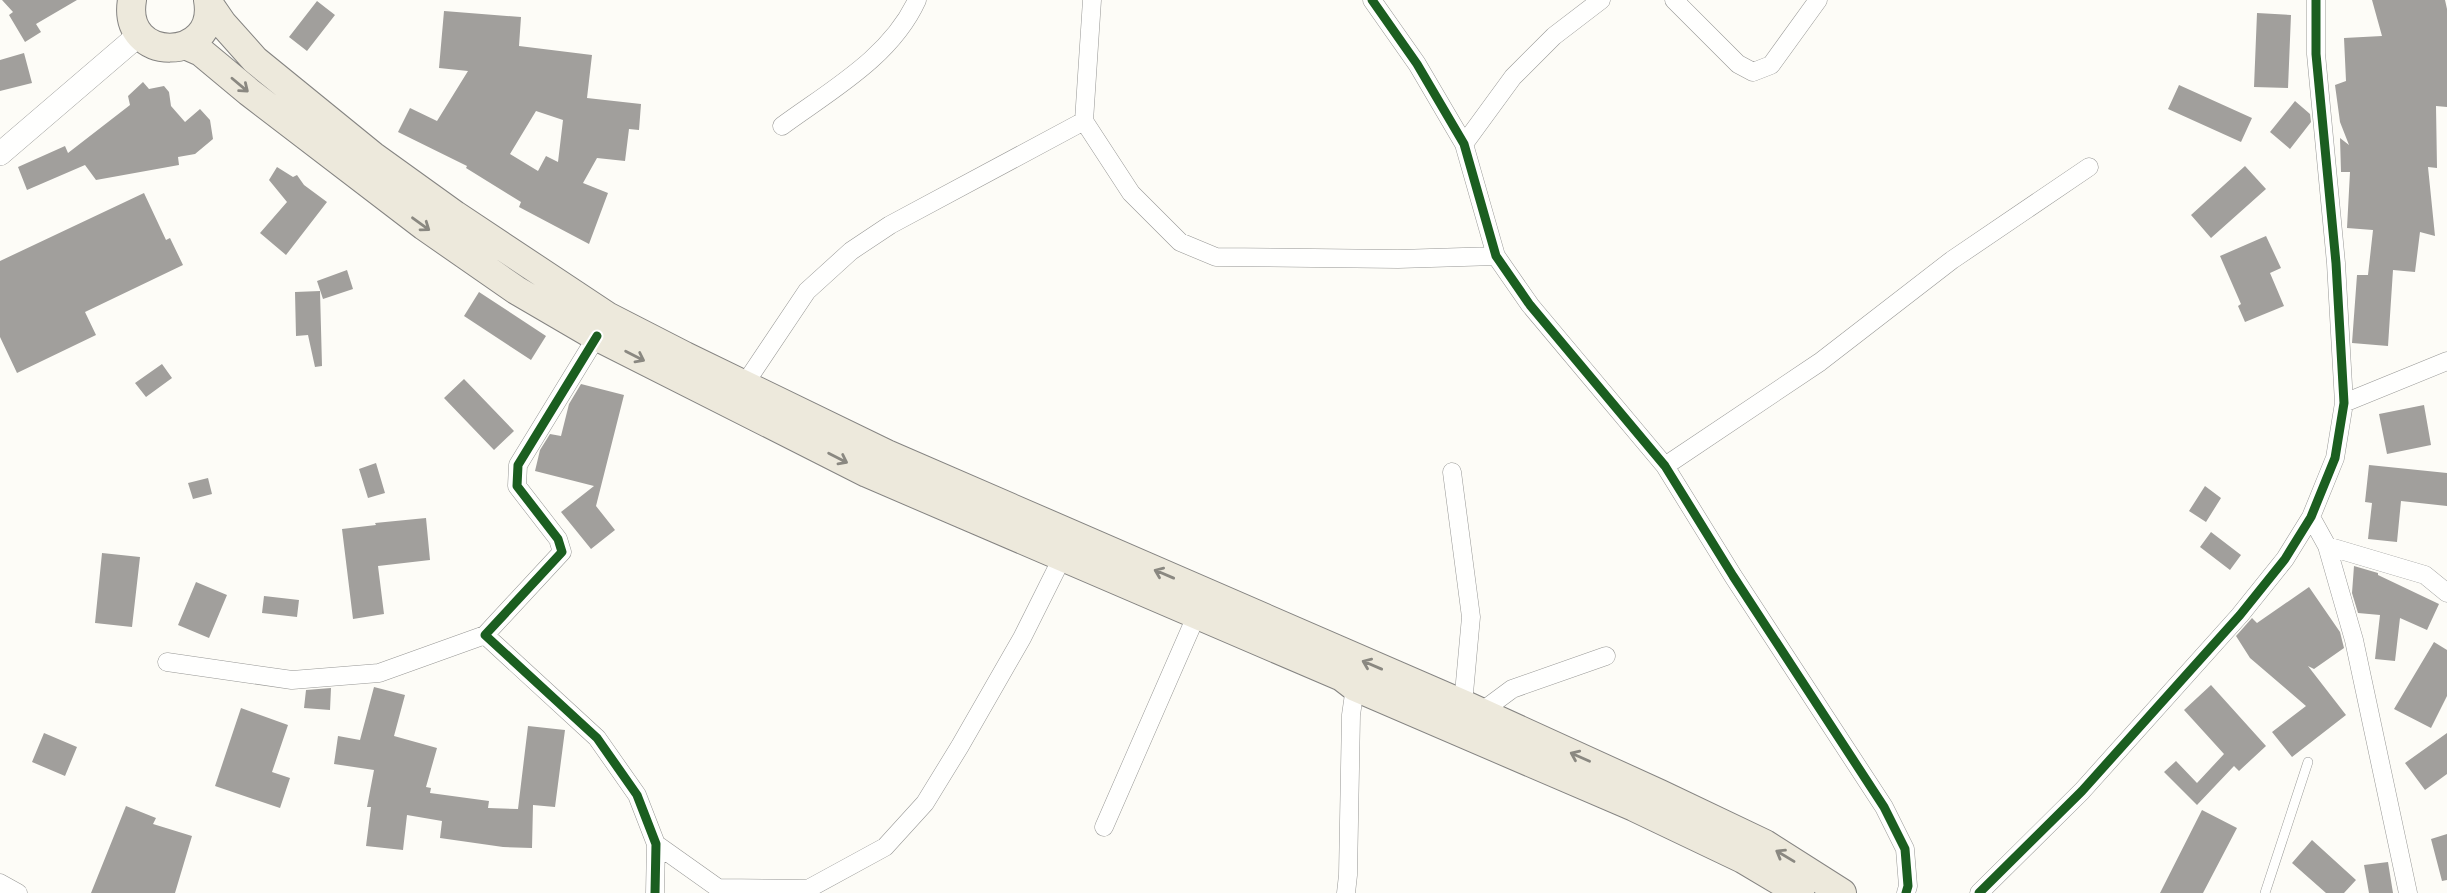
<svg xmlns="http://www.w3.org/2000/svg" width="2447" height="893" font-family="'PT Serif',serif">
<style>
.building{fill:#a19f9c;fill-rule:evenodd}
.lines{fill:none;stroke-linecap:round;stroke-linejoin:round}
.service-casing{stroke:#979795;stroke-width:10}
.minor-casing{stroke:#979795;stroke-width:19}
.tertiary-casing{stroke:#979795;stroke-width:24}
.primary-casing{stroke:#858482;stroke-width:30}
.service{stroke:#fffffe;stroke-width:9}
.minor{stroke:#fffffe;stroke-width:18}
.tertiary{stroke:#fffffe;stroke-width:23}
.primary{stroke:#ede9dc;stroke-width:28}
.cycleway-casing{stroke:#fff;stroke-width:13}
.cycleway{stroke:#1b5e20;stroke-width:9}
.oneway{stroke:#8a8881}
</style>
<rect width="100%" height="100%" fill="#fdfcf7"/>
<path class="building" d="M2 0H77L36 24 41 32 25 42 9 15 13 12Z
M2372 0H2445L2447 9V107L2436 106 2437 168 2428 167 2435 236 2420 232 2415 272 2393 270 2388 346 2352 343 2357 275H2368L2373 230 2347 228 2350 172H2341L2340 138 2349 145 2340 122 2335 85 2346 81 2344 38 2382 36Z
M317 1 335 15 307 51 289 37Z
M444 11 521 17 519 46 592 55 587 98 641 104 639 130 629 129 625 161 597 158 583 183 608 193 589 244 519 207 521 202 466 168 467 166 398 132 410 108 437 121 468 71 439 68ZM536 111 563 120 558 162 546 156 538 171 510 154Z
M2257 13 2291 15 2288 88 2254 87Z
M24 53 32 83 0 91V60Z
M143 82 149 89 164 86 169 92 171 106 185 122 200 109 210 120 213 139 195 154 178 157 179 165 96 180 85 165 27 190 18 167 65 146 68 153 130 105 128 96Z
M2179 85 2252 118 2241 142 2168 109Z
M2295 101 2310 114 2311 122 2290 149 2270 132Z
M2245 166 2266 189 2211 238 2191 215Z
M277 167 293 177 297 175 304 185 327 202 286 255 260 233 287 202 269 180Z
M144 193 166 240 170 238 183 265 85 312 96 335 17 373 0 337V261Z
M2266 236 2281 268 2270 273 2284 306 2245 322 2238 306 2241 304 2220 256Z
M347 270 353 289 323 299 317 281Z
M320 291 322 366 315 367 308 335 296 336 295 292Z
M479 292 546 336 531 360 464 316Z
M162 364 172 378 146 397 135 383Z
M464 379 514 431 494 450 444 398Z
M581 384 624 395 596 506 615 530 591 549 561 512 594 486 535 471 540 450 550 434 561 436 569 404Z
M2424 405 2431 445 2387 454 2379 414Z
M376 463 385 493 368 498 359 469Z
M2369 465 2447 473V506L2401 501 2397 542 2368 539 2372 503 2365 502Z
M208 478 212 494 193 499 188 483Z
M2205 486 2221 498 2206 522 2189 511Z
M426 518 430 560 378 566 384 614 353 619 342 529 376 525 375 523Z
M2211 532 2241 555 2230 570 2200 547Z
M102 553 140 557 132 627 95 623Z
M2354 566 2378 573V575L2439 604 2427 630 2400 618 2395 661 2375 659 2380 615 2358 613 2352 593Z
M196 582 227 595 209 638 178 625Z
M2309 587 2340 632 2344 648 2314 669 2308 666 2346 715 2292 757 2272 732 2306 706 2250 658 2236 636 2252 618 2257 623Z
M264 596 299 600 297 617 262 613Z
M2434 642 2447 650V696L2431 728 2394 709Z
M2211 685 2266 746 2239 771 2234 766 2197 805 2164 772 2176 761 2197 783 2224 754 2184 710Z
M374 687 405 695 394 736 437 748 426 787 431 788 430 793 489 801 488 808 518 809 528 726 565 730 555 807 533 805 532 848 503 847 440 838 442 821 407 815 403 850 366 846 371 807H367L374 770 334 764 338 736 360 740Z
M331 688 330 710 304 708 306 690Z
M241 708 288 725 272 772 290 778 280 808 215 786Z
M44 733 77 747 65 776 32 762Z
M2447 733V774L2425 790 2405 763Z
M126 806 156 818 153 824 192 836 175 893H91Z
M2202 810 2237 828 2203 893H2160Z
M2447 834V880L2442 881 2431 839Z
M2312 840 2356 880 2344 893H2326L2292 863Z
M2388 862 2393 893H2369L2364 865Z"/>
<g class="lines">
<g class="service-casing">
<path id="service" d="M2265 893 2308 762"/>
</g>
<g class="minor-casing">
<path id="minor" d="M1092 0 1084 121 1131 193 1180 242 1216 257 1398 259 1496 256
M1372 0 1417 64 1464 144 1496 256 1530 305 1665 466 1733 576 1884 807 1905 849 1908 886 1906 893
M1674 0 1738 64 1753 72 1771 65 1818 0
M782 126C831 90 891 57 917 0
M1464 144 1513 77 1554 36 1601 0
M597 336 518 465 517 486 558 539 562 552 485 635 597 738 637 795 656 844 655 893
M744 385 807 291 851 251 890 225 1084 121
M2344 403 2447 361
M1665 466 1820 362 1952 260 2089 167
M1452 472 1471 617 1463 704
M2311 517 2327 546 2354 640 2408 893
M2327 546 2425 575 2447 593
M167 662 292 680 379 673 485 635
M1481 712 1512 689 1606 656
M1104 827 1197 614
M656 844 718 888 808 889 885 847 925 803 960 746 1022 638 1063 556
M0 883 18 893
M1346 893 1348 875 1351 715 1355 687
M1979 893 2082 791 2240 615 2285 559 2311 517 2335 458 2344 403 2336 263 2316 54V0"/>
</g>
<g class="tertiary-casing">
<path id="tertiary" d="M0 154 140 34"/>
</g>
<g class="primary-casing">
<path id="primary" d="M132 0C121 64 219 63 208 0
M209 4 222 23 255 60 373 156 455 215 607 316 685 356 887 454 1463 704 1660 794 1765 844 1842 893
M185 45 201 52 249 92 424 226 516 290 588 332 867 473 1342 677 1355 687 1634 807 1743 859 1800 893"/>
</g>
<use href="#service" class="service"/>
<use href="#minor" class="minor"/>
<use href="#tertiary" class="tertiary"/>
<use href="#primary" class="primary"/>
<g class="cycleway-casing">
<path id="cycleway" d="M1372 0 1417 64 1464 144 1496 256 1530 305 1665 466 1733 576 1884 807 1905 849 1908 886 1906 893
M597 336 518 465 517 486 558 539 562 552 485 635 597 738 637 795 656 844 655 893
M1979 893 2082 791 2240 615 2285 559 2311 517 2335 458 2344 403 2336 263 2316 54V0"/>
</g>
<use href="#cycleway" class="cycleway"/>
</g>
<defs><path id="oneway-shaft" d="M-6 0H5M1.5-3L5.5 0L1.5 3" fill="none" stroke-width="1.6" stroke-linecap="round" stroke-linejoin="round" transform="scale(1.75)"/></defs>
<g class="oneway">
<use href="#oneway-shaft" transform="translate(240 85) rotate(40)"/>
<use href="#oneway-shaft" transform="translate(421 224) rotate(36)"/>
<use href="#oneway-shaft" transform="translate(635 356) rotate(27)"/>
<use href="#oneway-shaft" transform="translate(838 458) rotate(27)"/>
<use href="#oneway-shaft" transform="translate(1164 574) rotate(-157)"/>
<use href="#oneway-shaft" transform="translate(1372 665) rotate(-157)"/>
<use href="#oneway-shaft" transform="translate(1580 757) rotate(-156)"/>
<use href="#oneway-shaft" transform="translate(1785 856) rotate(-149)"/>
</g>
</svg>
